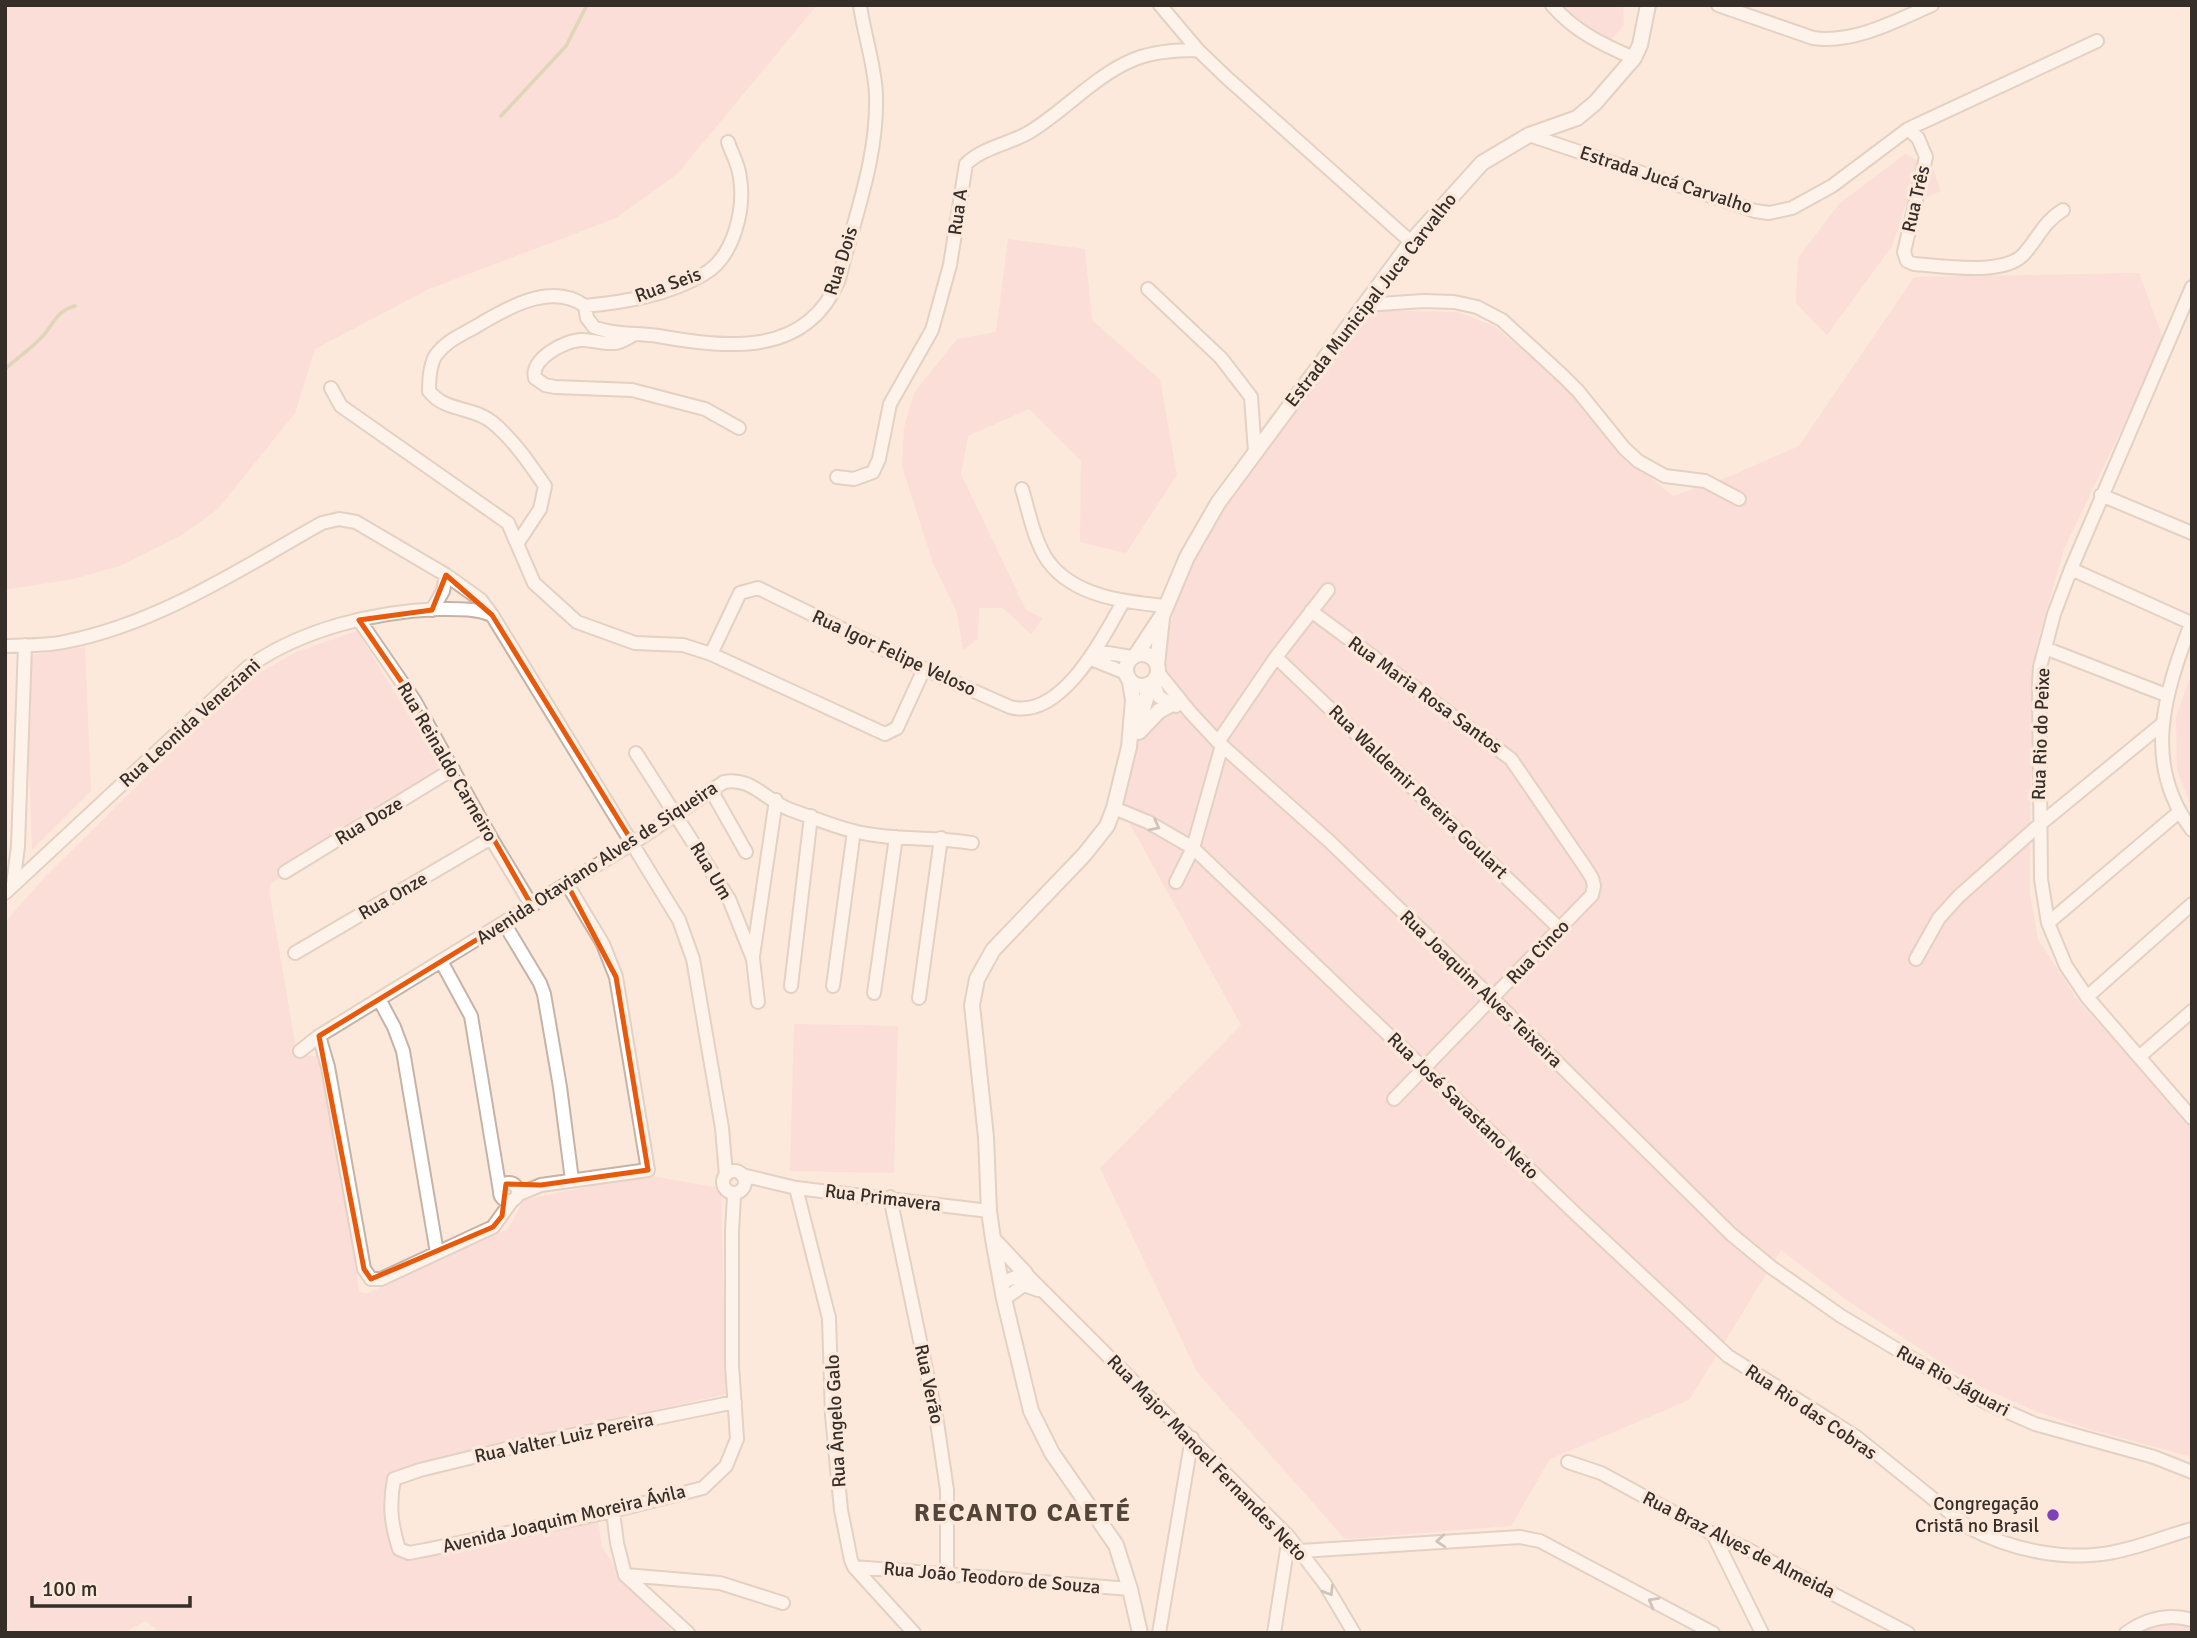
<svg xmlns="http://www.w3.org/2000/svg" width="2197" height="1638" font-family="Signika,sans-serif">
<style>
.green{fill:#f8d1d3}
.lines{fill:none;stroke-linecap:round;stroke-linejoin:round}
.stream{stroke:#bdbc8d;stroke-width:3.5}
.minor-casing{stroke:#c5b3a6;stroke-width:16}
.tertiary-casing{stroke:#c5b3a6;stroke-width:18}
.minor{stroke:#fff;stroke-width:12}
.tertiary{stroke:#fff;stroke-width:14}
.oneway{stroke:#9a9694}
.marked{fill:none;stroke:#e8590c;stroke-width:5;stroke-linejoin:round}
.poi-dot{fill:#7e41b7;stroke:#fce9db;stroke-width:2.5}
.labels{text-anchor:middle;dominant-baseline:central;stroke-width:7;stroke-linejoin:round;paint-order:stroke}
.street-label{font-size:19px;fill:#352e29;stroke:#fce9db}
.poi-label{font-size:19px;fill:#352e29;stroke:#fce9db;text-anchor:end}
.district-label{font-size:26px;font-weight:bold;letter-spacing:2px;fill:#534539;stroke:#fce9db}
</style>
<rect width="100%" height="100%" fill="#fce9db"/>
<path class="green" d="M5 5H817L677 174 616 218 429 289 315 349 295 413 218 509 182 535 120 566 73 579 5 590Z
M1553 5H1623L1624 25 1605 46Z
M1905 154 1933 169 1941 191 1905 206 1892 246 1827 335 1796 303 1798 258 1839 204Z
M1008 239 1085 249 1092 320 1160 380 1177 475 1126 553 1080 542 1081 461 1029 409 968 436 961 474 1026 610 1043 618 1031 634 1003 608H979L978 639 963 650 957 613 933 563 902 466 904 428 914 393 957 339 996 332Z
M2139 273 2164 341 2064 549 2036 648 2030 821V894L2038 939 2076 998 2192 1128V1457L2092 1430 2030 1409 1969 1381 1848 1301 1781 1250 1689 1400 1550 1459 1511 1526 1345 1539 1197 1372 1100 1168 1241 1025 1120 806 1138 731 1164 657 1174 609 1190 558 1221 506 1255 459 1370 310 1458 312 1494 326 1572 391 1609 442 1673 496 1728 477 1799 446 1914 277Z
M357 631 441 768 271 884 269 890 297 1055 323 1057 359 1291 366 1294 508 1229 524 1200 645 1175 721 1188 726 1394 421 1463 390 1472C379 1506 383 1521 396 1553L410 1558 598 1521 602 1546 621 1579 674 1633H160L146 1621 123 1633H5V922L46 876 237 686 296 652Z
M85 647 91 791 32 850 25 656Z
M2192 672V809L2177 770 2176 717Z
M794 1024 898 1026 894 1173 790 1171Z
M2192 1621V1633H2134L2150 1625Z"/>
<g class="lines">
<path class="stream" d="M501 116 566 46 587 5
M5 369C16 359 29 350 39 340 53 327 55 311 75 306"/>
<g class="minor-casing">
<path id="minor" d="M1160 5 1198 50 1225 76 1411 242
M1552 5C1574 31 1603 45 1634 58
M1718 5 1813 38C1853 44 1896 21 1932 5
M1908 129 1918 138 1926 157 1904 252 1907 261 1914 264C1942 266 2002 276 2023 255 2038 239 2043 222 2063 210
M1529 135 1755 211 1769 213 1792 208 1832 186 1908 129 2097 41
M728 142C732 154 739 165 740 178 745 209 734 257 704 274 668 295 626 302 585 306L587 318 594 327C613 335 638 333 658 336 727 348 807 358 839 279 854 218 878 159 876 95 875 65 864 35 860 5
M2192 287 2071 569 2054 614 2040 667 2039 684 2041 879 2048 923 2066 966 2087 997 2192 1118
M1148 289 1221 358 1251 397 1255 452
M1365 305 1423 301 1454 302 1477 307 1502 320 1563 376 1578 391 1624 448 1638 461 1665 476 1705 481 1739 499
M635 334C629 337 622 342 615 343 604 344 593 340 582 340 565 340 530 359 535 378L545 385 555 387 632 390 705 409 739 428
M331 388 341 406 508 523 534 583 577 622 635 643 683 645 711 654 885 734 897 728 924 669
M837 477 854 479 873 472 879 459 890 404 932 330 950 265 966 164C982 148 1008 144 1028 133 1065 111 1095 75 1135 59 1155 51 1177 50 1198 50
M1022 489C1029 512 1034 541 1048 561 1074 597 1126 602 1166 606
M2101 495 2192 533
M517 544 540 509 545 486C530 464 513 439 492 422 472 406 445 412 429 391 429 380 430 364 436 355 446 341 461 335 475 327 505 309 551 281 585 306
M2071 569 2191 623
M432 610 443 591 446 575
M1311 611 1511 759 1585 867 1592 878 1594 886 1592 895 1394 1099
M359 620 414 700 491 838 532 906
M2192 621C2165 692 2141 763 2192 830
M5 646C25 645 45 646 64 642 158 624 240 569 322 523L339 519 356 522 446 575 481 600 492 615 679 920 693 959 722 1128 726 1175
M2045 648 2166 695
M1096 651 1131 657
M711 654 740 593 758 588 924 669 1010 707C1061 721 1103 638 1123 602
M1276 657 1560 929
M1091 659 1126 673
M1157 671 1190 712 1218 742 1329 841 1493 999 1731 1234 1771 1267 1841 1316 1985 1402 2035 1424 2154 1457 2192 1472
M1153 682 1159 697 1176 706
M1218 742 1276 657 1328 590
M636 753 729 899 753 959 758 1002
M711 790 746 852
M1114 808 1148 822 1193 848 1578 1216 1728 1356 1855 1436 1968 1527C2010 1550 2067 1562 2114 1552 2141 1547 2166 1536 2192 1529
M285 872 453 769
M1176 882 1193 848 1222 745
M13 885 18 846 25 645
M5 893 248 667C302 629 373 612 438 609 457 609 474 608 492 615
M504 923 540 983 544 994 560 1087 572 1180
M2048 923 2179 812
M295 953 491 838
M753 956 776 800
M1916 959 1939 918 1959 896 2039 825 2161 725
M441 961 471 1016 500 1191
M791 986 811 816
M833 986 854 831
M874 993 896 837
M2087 997 2192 904
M919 998 941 838
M379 999 394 1027 403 1051 437 1253
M319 1036 328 1067 364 1269 371 1279H381L493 1227 511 1202
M300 1051 319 1036 633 843 724 782C752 776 767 802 791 810 811 817 833 826 853 831 892 841 933 836 972 843
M2139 1057 2192 1011
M723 1182a11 11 0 1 1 22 0a11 11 0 1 1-22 0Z
M742 1175 796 1188 989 1211
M500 1192a9 9 0 1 1 18 0a9 9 0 1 1-18 0Z
M796 1188 829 1318 832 1415 841 1510 851 1560 854 1567 914 1633
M732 1193 734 1196 732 1231V1365L737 1439 726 1466 703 1488 613 1511 430 1549 409 1553 399 1549C391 1524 389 1505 394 1479L420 1470 514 1447 735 1402
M519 1194 541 1185 648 1170 616 977 603 944 567 884
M890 1197 937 1422 947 1490V1573
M1001 1283 1025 1273 1289 1537 1325 1584 1354 1633
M1004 1299 1024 1285 1038 1290
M1568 1462 1601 1473 1713 1534 1745 1548 1908 1633
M613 1511 617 1543 625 1575 688 1633
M1713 1534 1762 1633
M1301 1551 1520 1537 1540 1541 1713 1633
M854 1567 1130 1589
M625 1575 720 1583 783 1603
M1159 1633 1192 1438
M1274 1633 1289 1537
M2126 1633C2146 1619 2168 1613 2192 1620"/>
</g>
<g class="tertiary-casing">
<path id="tertiary" d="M1126 670a16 16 0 1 1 32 0a16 16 0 1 1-32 0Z
M1136 655 1163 614 1187 557 1218 503 1411 242 1482 163 1529 135 1577 118 1595 103 1634 58 1640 45 1648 5
M1157 665 1162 618
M1130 682 1133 700 1129 747 1114 808 1107 826 1084 855 993 950 977 979 972 1005 986 1137 989 1211 993 1239 1004 1299 1031 1411 1052 1453 1116 1545 1130 1589 1140 1633
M1138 727 1150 684
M1139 732 1159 711 1172 704
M993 1239 1025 1273"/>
</g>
<use href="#minor" class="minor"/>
<use href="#tertiary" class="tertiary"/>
</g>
<defs><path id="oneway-chevron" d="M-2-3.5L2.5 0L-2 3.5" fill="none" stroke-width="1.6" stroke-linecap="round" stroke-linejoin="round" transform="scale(1.75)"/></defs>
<g class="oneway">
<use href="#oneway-chevron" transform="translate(1155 826) rotate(27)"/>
<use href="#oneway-chevron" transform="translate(1441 1541) rotate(176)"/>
<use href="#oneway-chevron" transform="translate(1329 1591) rotate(59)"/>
<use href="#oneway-chevron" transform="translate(1653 1602) rotate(-151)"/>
</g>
<path d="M0 0H2197V1638H0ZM446 575 492 615 633 843 567 884 616 977 648 1170 541 1185 506 1184 502 1216 493 1227 371 1279 364 1269 319 1036 532 906 414 700 359 620 432 610Z" fill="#fce9db" fill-opacity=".55" fill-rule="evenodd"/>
<path class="marked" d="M446 575 492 615 633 843 567 884 616 977 648 1170 541 1185 506 1184 502 1216 493 1227 371 1279 364 1269 319 1036 532 906 414 700 359 620 432 610Z"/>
<circle class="poi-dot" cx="2053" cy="1515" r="7"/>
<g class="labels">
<g class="street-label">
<text transform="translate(1666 180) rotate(18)">Estrada Jucá Carvalho</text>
<text transform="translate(1916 199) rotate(-77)">Rua Três</text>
<text transform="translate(958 212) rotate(-82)">Rua A</text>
<text transform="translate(841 261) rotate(-72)">Rua Dois</text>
<text transform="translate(668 285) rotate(-20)">Rua Seis</text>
<text transform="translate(1371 300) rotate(-52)">Estrada Municipal Juca Carvalho</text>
<text transform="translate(894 653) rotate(25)">Rua Igor Felipe Veloso</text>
<text transform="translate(1425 695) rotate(36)">Rua Maria Rosa Santos</text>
<text transform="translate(190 723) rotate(-42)">Rua Leonida Veneziani</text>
<text transform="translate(2041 734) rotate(-88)">Rua Rio do Peixe</text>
<text transform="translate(447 762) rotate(60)">Rua Reinaldo Carneiro</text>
<text transform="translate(1418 792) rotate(44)">Rua Waldemir Pereira Goulart</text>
<text transform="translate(369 821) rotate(-31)">Rua Doze</text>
<text transform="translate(597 863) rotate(-33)">Avenida Otaviano Alves de Siqueira</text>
<text transform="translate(711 871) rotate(59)">Rua Um</text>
<text transform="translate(393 896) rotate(-30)">Rua Onze</text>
<text transform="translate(1538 952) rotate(-46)">Rua Cinco</text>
<text transform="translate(1481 989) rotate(44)">Rua Joaquim Alves Teixeira</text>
<text transform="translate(1463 1106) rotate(44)">Rua José Savastano Neto</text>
<text transform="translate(883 1198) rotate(7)">Rua Primavera</text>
<text transform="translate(1953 1381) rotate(29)">Rua Rio Jáguari</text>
<text transform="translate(929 1384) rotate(78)">Rua Verão</text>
<text transform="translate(1811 1412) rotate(34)">Rua Rio das Cobras</text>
<text transform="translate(836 1421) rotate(-93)">Rua Ângelo Galo</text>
<text transform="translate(564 1438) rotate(-12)">Rua Valter Luiz Pereira</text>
<text transform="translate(1207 1458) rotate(46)">Rua Major Manoel Fernandes Neto</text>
<text transform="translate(564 1519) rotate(-13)">Avenida Joaquim Moreira Ávila</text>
<text transform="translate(1739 1545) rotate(27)">Rua Braz Alves de Almeida</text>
<text transform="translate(992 1578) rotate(5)">Rua João Teodoro de Souza</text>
</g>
<g class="poi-label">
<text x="2039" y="1504">Congregação<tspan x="2039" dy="22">Cristã no Brasil</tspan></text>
</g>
<g class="district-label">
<text x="1023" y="1513">RECANTO CAETÉ</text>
</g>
</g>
<rect width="2197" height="1638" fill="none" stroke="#352e29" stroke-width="14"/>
<path d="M32 1596v10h158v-10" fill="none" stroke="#352e29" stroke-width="3.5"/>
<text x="42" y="1596" font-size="21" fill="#352e29" stroke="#fce9db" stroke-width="5" paint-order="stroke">100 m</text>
</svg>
